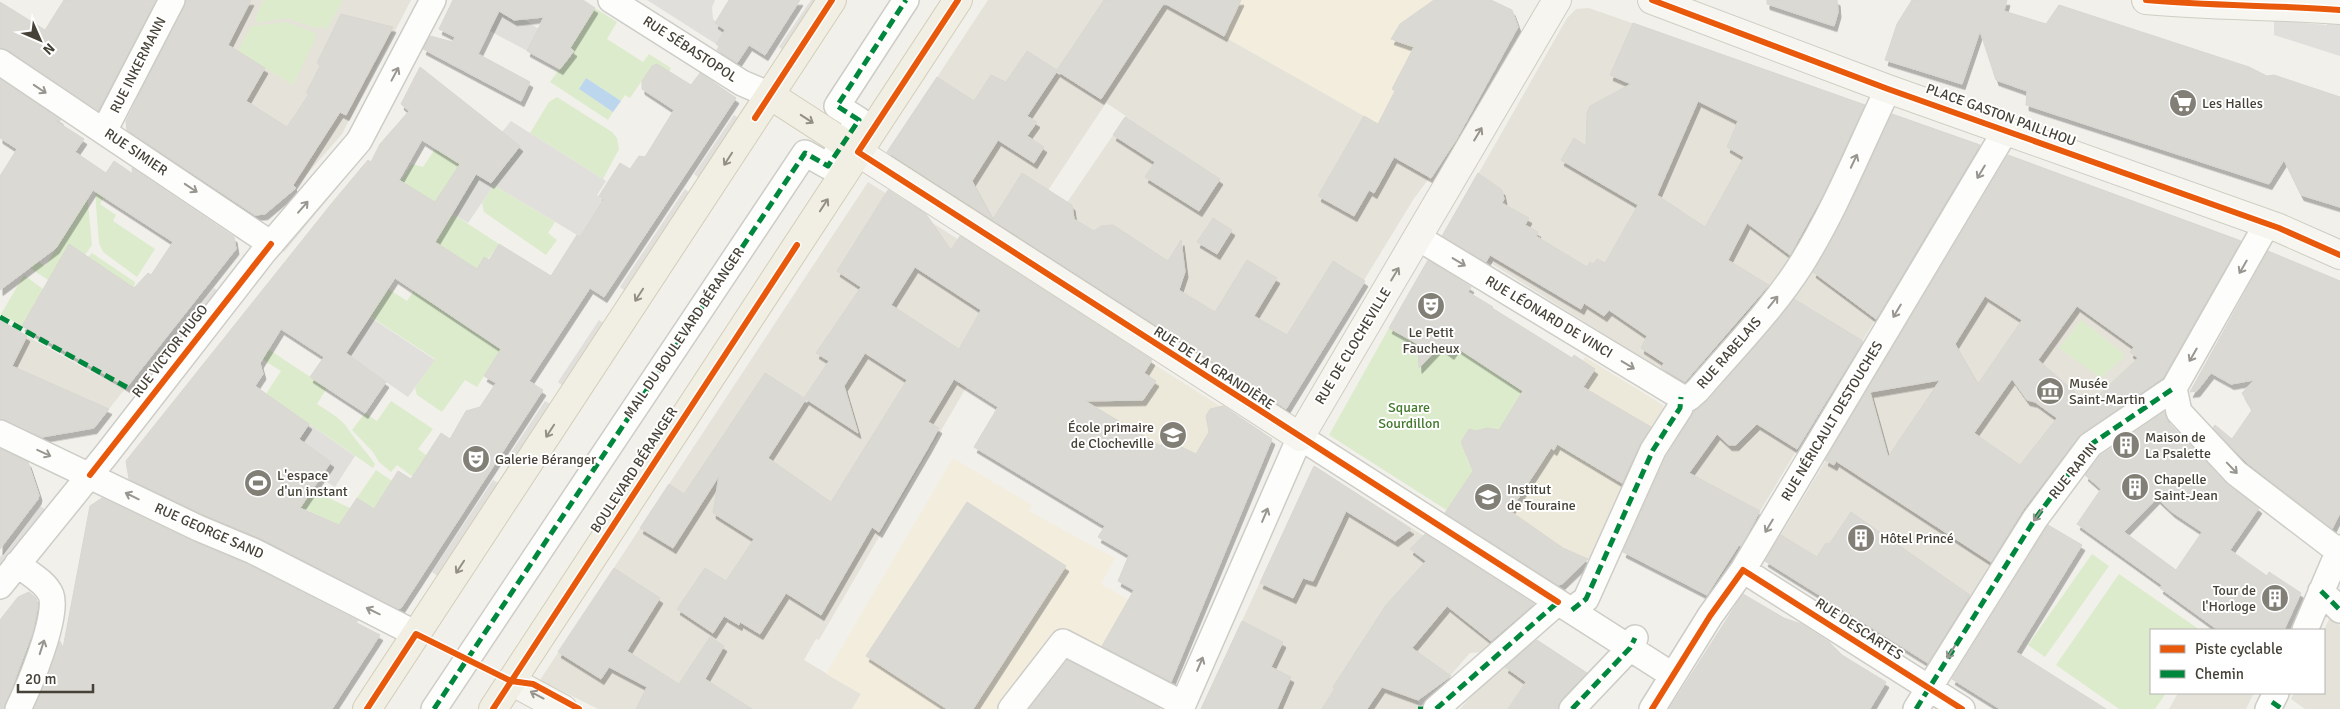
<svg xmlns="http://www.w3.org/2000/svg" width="2340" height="709" font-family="Signika,sans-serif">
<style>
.residential{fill:#e5e2d9}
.commercial{fill:#f3edde}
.education{fill:#ece9db}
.green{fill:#dcebcc}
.parking{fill:#e0dfdb}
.water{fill:#bcd6ee}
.building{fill:#dbd9d3;stroke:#d9d7d1;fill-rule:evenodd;filter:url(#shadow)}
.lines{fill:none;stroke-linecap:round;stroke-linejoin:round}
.street-casing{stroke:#cdccc7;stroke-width:28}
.secondary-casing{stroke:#d0cdc2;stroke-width:30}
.primary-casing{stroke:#d3cdb9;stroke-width:30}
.street{stroke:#fdfdfc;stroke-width:25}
.secondary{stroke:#f6f5ef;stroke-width:28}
.primary{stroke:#f1eee4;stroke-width:28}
.quiet{stroke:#00873e;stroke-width:5;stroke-dasharray:10 5;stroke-linecap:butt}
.cycleway-casing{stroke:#fff;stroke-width:9}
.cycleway{stroke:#e8590c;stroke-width:6}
.oneway{stroke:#999690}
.oneway2{stroke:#948f85}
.oneway3{stroke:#96938a}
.labels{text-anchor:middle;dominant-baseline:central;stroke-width:4;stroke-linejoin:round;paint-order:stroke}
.street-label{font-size:14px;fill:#474237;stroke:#fff}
.poi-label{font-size:14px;fill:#474237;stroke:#fff;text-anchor:start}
.park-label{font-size:14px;fill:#41782b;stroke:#fff}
</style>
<defs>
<filter id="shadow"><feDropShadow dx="3" dy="5.5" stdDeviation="0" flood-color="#0004"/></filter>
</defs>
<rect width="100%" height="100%" fill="#f1f0eb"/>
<path class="residential" d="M188 0H411L342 134 296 187 278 203 274 201 266 213 255 215 127 130 126 121Z
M988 0H1220L1207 27 1378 123 1380 121 1444 158 1413 200 1286 408 1036 248 1126 116 1106 103 1017 237 887 153Z
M1589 8 1866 105 1867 108 1802 245 1753 311 1686 385 1444 234 1567 18 1576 9Z
M1887 112 1981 145 1930 229 1931 232 1910 262 1709 596 1622 551 1645 487 1675 433 1727 371Z
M2010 156 2242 241 2243 243 2183 364 2142 397 1934 667 1765 561Z
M868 182 1027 283 819 640 816 639 804 660 861 694 852 709H598L540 680Z
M14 329 124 390 94 428 43 437 0 417Z
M1316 467 1536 607 1482 652 1470 653 1450 676 1418 700 1420 709H1201L1313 468Z
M2330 617 2340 625V709H2305L2291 699 2294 693H2324V630Z
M1532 637 1592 676 1566 709H1460L1500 664Z
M2178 693H2254L2246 709H2169Z"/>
<path class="commercial" d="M1220 0H1491L1512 10 1518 27 1444 158 1380 121 1378 124 1207 27Z
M953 458 1032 505 1029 511 1115 558 1101 584 1129 600 1098 654 1059 633 1001 709H852L861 694 826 674Z"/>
<path class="education" d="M1119 342 1272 439 1239 520 1072 431Z
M1585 357 1663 405 1665 415 1644 451 1589 560 1572 552 1565 566 1576 572 1562 584 1447 511 1474 468 1467 459 1466 447 1460 443 1469 430 1474 433 1479 429 1553 409Z"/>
<path class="green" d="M264 0H343L327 29 320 26 318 29 287 18 256 23 257 20 255 18Z
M595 8 617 22 607 39 643 62 649 54 671 68 669 72 652 66 630 98 625 95 621 101 586 78 579 89 613 112 608 120 550 82 573 51 570 48Z
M287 22 316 33 314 36 316 38 293 85 238 51 251 26Z
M557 97 612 132 617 138 619 149 603 179 530 133 549 102Z
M435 149 460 164 436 203 499 244 459 298 451 293 440 309 501 349 477 387 465 380 442 412 417 395 415 388 435 359 342 298 353 266 407 301 432 262 405 223 400 181 412 164 423 167Z
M494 185 555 222 548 233 557 240 546 255 484 212 482 203Z
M95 191 104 197 100 204 116 215 113 221 155 249 137 277 103 252 99 243Z
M87 192 92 245 85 255 78 250 54 284 0 248V237L45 266 80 210 66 200Z
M92 253 135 282 134 288 88 257Z
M24 275 43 289 22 326 1 314Z
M2081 320 2123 353 2124 357 2101 378 2059 348Z
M1389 328 1420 346 1418 351 1420 357H1430L1438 345 1451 354 1456 347 1524 391 1501 434C1491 430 1484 425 1475 433L1469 430 1460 443 1466 449C1464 459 1470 465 1478 470L1448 511 1329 435Z
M268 349 327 388 317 404C326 410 340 418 346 426 355 440 366 451 375 464L373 468 266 394 281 371 262 359Z
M391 401 433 429 418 449 430 458 417 480 397 465 391 472 379 462 373 452 352 430 365 413 377 421Z
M376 470 392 481 393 522 357 498Z
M303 486 350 508 339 525 293 504Z
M2092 554 2109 566 2045 657 2028 645Z
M2119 574 2200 630H2151V693H2166L2155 709H2119L2056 665Z"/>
<path class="parking" d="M495 0 501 12 514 20 519 19 521 17 546 34 533 54 449 9Z
M647 0H715L712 7 713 19 725 30 716 44Z
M811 0H820L785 52 779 47Z
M2327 17H2340V56L2274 35V20L2327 25Z
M734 115 741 120 700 179 694 174Z
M511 121 606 181 597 195 604 199 582 238 494 185 468 223 453 214 460 201 444 190 475 173 491 183 520 146 502 132Z
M341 171 347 176 284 252 278 247Z
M685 189 691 194 627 292 620 287Z
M214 288 220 293 145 387 139 382Z
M370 317 435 360 408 397 345 354Z
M599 320 605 324 564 387 558 382Z
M545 401 552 405 513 465 506 460Z
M309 424 355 456 335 487 320 478 299 439Z
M493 480 500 484 439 577 432 572Z
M40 506 46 510 0 569V557Z"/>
<path class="water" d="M586 78 621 101 613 112 579 89Z"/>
<path class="building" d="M64 0H156L98 111 8 50 0 48V2L45 30Z
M186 0H251L228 45 265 68 246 101 287 127 309 94 306 93 320 66 317 63 341 14 393 27 346 115 340 112 293 185 296 188 265 214 255 215 127 130 126 121Z
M453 0H583L595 8 570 48 574 51 560 69 527 51 544 17 514 20 499 11 478 54 530 82 521 101 423 49 430 36 453 42 455 37 439 29Z
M729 0H800L765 55 749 45 737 63 717 50 719 46 716 44 725 30 715 23Z
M1104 0H1241L1224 36 1164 3 1101 99 1057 71 1027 116 1037 122 1027 136 1044 147 1034 163 998 140 972 181 993 219 1022 173 1072 205 1074 219 1094 231 1101 226 1113 225 1168 261 1181 240 1185 272 1179 290 1215 312 1247 260 1277 278 1254 316 1287 335 1333 261 1365 281 1286 409 887 152 937 77 974 101 991 75 1006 82 1027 51 1057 70Z
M1434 0H1491L1512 10 1518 27 1456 140 1431 178 1394 157 1374 193 1369 190 1354 216 1318 196 1364 116 1378 124 1395 91 1392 89 1414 47 1391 39 1400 24Z
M1767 0H1837L1838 12 1834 26 1767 4Z
M1912 0H2007L2004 11 2046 24 2059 5 2249 67 2267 76 2274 75 2340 97V207L2301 195 2284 160 2269 184 2026 105 2027 91 1996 80 1980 31 1962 84 1885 60 1897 24Z
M1633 23 1865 105 1824 193 1790 255 1747 223 1728 260 1769 285 1685 382 1661 368 1664 363 1641 348 1647 336 1609 310 1604 316 1584 303 1581 309 1490 255 1486 262 1442 236 1478 173 1502 190 1504 199 1502 203 1529 218 1525 225 1538 232 1536 236 1587 267 1590 262 1593 264 1597 259 1605 263 1638 205 1561 160 1574 138 1586 146 1587 113 1590 106 1631 84 1610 75ZM1698 101 1738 121 1727 147 1744 157 1705 227 1657 195Z
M657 64 691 85 700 73 736 98 604 297 590 288 529 381 543 390 401 608 398 609 260 538 204 515 129 479 126 461 332 203 368 160 371 162 380 144 409 111 401 104 420 67 520 146 491 183 476 174 435 242 477 269 484 257 489 260 499 244 551 276 577 235 580 237 604 199 599 196 620 163 630 169 639 156 645 157 674 110 642 89V81L652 66ZM422 140 460 164 435 202 399 180ZM395 278 501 349 484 376 496 383 480 407 466 411 450 439 441 433 411 479 398 471 374 509 357 498 339 525 300 508 331 462 299 439 309 424 255 386 263 374 260 363 281 329 324 357 310 377 365 413 386 382 346 353Z
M0 79 61 120 56 121 84 139 75 152 106 173 114 161 133 174 132 168 234 237 236 249 127 387 22 326 69 244 134 288 148 273 151 275 173 242 93 190 56 248 0 290V176L17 149 0 138Z
M1892 114 1980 145 1876 319 1813 272 1850 205Z
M1125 117 1220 179 1199 211 1145 177 1155 162 1113 135Z
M2008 155 2241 241 2163 378 2079 436 2023 510 1991 562 1836 461 1834 465 1825 460ZM1985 296 2022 320 1978 384 1955 344ZM2077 306 2134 347 2130 352 2138 358 2089 404 2038 360ZM2012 379 2027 400 2035 402 2057 418 2020 465 1974 433ZM1940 380 1888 457 1870 392Z
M888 190 926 214 951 250 960 236 1152 360 1144 373 1156 381 1143 400 1085 401 1161 446 1165 439 1196 454 1209 432 1206 416 1210 409 1223 406 1272 439 1171 682 1102 646 1134 590 1118 581 1129 555 1098 537 1105 526 974 447 998 407 954 379 928 422 939 428 928 448 879 532 872 527 821 615 786 593 760 634 740 622 739 625 724 616 713 633 677 609 705 568 726 581 754 539 713 513 719 476 673 548 640 528 669 484 684 494 765 373 804 398 829 361 816 353 861 287 837 271ZM915 267 981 310 959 349 891 305ZM865 353 907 380 831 502 768 458 806 399 858 433 844 386Z
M1213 218 1232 230 1217 254 1197 242Z
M2268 251 2340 281V513L2332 529 2246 462 2213 428 2215 425 2232 439 2252 410 2242 393 2254 380 2231 384 2211 373 2197 391 2190 392Z
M1428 260 1471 287 1468 292 1493 307 1492 308 1572 358 1574 355 1595 369 1583 387 1651 427 1640 444 1622 483 1557 444 1554 450 1551 448 1510 511 1563 548 1588 559 1562 584 1558 585 1445 513 1473 471 1461 442 1469 429 1476 431 1487 428 1499 430 1523 391 1456 347 1451 354 1440 346 1419 368 1418 344 1389 328Z
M1794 299 1863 341 1797 449 1757 424 1736 445H1729L1717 434 1689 473 1760 511 1741 546 1739 545 1707 595 1623 552 1666 457 1694 412 1709 400Z
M0 320 27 336 12 366 109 409 94 428 42 437 0 419Z
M2164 412 2168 422 2226 483 2259 508 2230 550 2267 576 2269 572 2301 593 2284 630H2218L2160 588 2162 585 2077 524 2101 489 2085 475 2100 456ZM2157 498 2172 512 2202 532 2176 570 2124 532Z
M0 449 28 462 39 495 38 499 0 549Z
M1314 466 1411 529 1395 541 1346 511 1313 581 1303 578 1293 598 1260 583Z
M102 498 192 541 247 564 358 621 355 622 380 635 332 709H34L60 641 63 648 90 506Z
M967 502 1066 566 973 709H947L866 656Z
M1851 512 1970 595 1928 663 1765 561 1781 535 1817 557 1825 544 1830 543Z
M2048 525 2082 545 2016 652 2106 709H2000L1952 679Z
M1425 534 1534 604 1491 641 1447 606 1412 648 1451 676 1418 700 1382 687 1367 709H1322L1335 688 1333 687 1386 605 1426 561 1410 549Z
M614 568 660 598 627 651 679 684 710 637 724 646 705 679 752 709H636L647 687 609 667 601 679 558 652Z
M29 592 36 598 38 605 33 631 4 709H0V620L18 597Z
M1743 594 1784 618 1801 624 1829 642 1842 655 1886 682 1870 709H1669Z
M1242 621 1283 642 1271 667 1291 677 1277 709H1201Z
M1537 640 1587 673 1562 699 1558 709H1508L1526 682 1505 667Z
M1067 660 1160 708V709H1029Z"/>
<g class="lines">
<g class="street-casing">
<path id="street" d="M611 0 742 83 770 95
M0 62 271 244
M104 131 172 0
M1417 237 1681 397 1689 398 1698 390C1733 349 1773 309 1802 263 1836 208 1860 147 1888 89
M2174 388 2179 412 2236 473 2338 551
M0 433 198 528 253 551 416 634
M17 564C27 572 46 582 51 595 59 616 28 689 18 709
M1743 570 1962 709
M0 586 106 455 263 253 359 141 433 0
M2321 591 2340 610
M1572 610 1586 599 1653 450 1680 408 1681 397
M2305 630 2340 548
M434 709 805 153 828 166 859 120 837 106 906 0
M1011 709 1063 642 1183 704
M1181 709 1300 437 1672 675
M1436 709 1558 602
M1572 709 1630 648 1635 638
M1652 709 1710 616 1743 570 2006 130
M1916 709 2035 519 2090 445 2174 388 2267 224
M2268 709 2276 693"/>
</g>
<g class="secondary-casing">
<path id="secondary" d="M1652 0 1888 89 2279 228 2340 255
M2146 0C2210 6 2275 5 2340 10
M858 152 1300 437 1557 0
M511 681 563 709"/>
</g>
<g class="primary-casing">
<path id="primary" d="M770 95 858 152
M367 709 832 0
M493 709 958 0"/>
</g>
<use href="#street" class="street"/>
<use href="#secondary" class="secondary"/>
<use href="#primary" class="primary"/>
<path class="quiet" d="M0 317 130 389
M2321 591 2340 610
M1572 610 1586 599 1653 450 1680 408 1681 397
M2272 702 2282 709
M434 709 805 153 828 166 859 120 837 106 906 0
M1418 709H1423
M1436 709 1558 602
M1572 709 1630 648 1635 638
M1916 709 2035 519 2090 445 2174 388"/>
<g class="cycleway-casing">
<path id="cycleway" d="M958 0 858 152 1558 602
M1652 0 1888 89 2279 228 2340 255
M2146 0C2210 6 2275 5 2340 10
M755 118 832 0
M90 475 271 244
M367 709 416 634 511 681 533 684 579 709
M493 709 797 245
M1652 709 1710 616 1743 570 1962 709"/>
</g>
<use href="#cycleway" class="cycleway"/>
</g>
<defs><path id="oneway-shaft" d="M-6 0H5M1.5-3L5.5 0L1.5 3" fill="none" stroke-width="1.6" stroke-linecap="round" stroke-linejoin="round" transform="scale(1.25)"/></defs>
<g class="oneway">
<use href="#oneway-shaft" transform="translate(395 74) rotate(-62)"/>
<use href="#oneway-shaft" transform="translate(40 89) rotate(34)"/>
<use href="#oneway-shaft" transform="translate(1854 161) rotate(-65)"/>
<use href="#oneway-shaft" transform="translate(1981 172) rotate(121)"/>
<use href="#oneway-shaft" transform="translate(191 188) rotate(34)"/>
<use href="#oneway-shaft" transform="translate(303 207) rotate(-49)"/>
<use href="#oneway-shaft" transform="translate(1459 262) rotate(31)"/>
<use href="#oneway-shaft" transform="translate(2243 267) rotate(120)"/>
<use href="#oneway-shaft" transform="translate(1773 302) rotate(-51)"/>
<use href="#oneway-shaft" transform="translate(1897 311) rotate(121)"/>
<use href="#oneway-shaft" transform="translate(2193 355) rotate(120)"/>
<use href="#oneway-shaft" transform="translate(1628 365) rotate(31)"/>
<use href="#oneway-shaft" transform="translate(44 453) rotate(25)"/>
<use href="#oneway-shaft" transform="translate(2232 468) rotate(46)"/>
<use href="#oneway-shaft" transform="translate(132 496) rotate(-154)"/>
<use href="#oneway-shaft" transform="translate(1265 515) rotate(-67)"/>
<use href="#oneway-shaft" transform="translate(2038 515) rotate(126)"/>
<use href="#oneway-shaft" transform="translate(1769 526) rotate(121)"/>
<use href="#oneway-shaft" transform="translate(373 611) rotate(-154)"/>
<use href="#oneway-shaft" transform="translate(42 647) rotate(-72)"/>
<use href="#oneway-shaft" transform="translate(1951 652) rotate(122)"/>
<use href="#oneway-shaft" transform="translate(1200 664) rotate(-67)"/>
</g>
<g class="oneway2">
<use href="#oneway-shaft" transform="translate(807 119) rotate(33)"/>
<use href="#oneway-shaft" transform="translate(728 159) rotate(123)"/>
<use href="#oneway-shaft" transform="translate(824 205) rotate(-57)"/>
<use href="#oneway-shaft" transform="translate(639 295) rotate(123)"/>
<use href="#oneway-shaft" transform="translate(550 431) rotate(123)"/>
<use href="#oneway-shaft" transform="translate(460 567) rotate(123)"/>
</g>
<g class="oneway3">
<use href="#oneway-shaft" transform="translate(1478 134) rotate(-59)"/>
<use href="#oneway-shaft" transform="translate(1395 274) rotate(-59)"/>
<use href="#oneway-shaft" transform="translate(537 695) rotate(-152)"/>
</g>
<defs>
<g id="supermarket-disc" transform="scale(1.4375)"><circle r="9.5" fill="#827f76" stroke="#fff"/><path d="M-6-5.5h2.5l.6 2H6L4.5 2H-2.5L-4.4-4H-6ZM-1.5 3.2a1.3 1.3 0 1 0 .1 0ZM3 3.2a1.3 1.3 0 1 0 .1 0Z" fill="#fff"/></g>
<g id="theatre-disc" transform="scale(1.4375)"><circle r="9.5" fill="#827f76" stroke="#fff"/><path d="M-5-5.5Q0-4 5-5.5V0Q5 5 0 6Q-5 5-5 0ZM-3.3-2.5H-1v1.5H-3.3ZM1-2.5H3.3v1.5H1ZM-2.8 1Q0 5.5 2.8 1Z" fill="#fff"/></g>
<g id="museum-disc" transform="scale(1.4375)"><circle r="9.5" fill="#827f76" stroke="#fff"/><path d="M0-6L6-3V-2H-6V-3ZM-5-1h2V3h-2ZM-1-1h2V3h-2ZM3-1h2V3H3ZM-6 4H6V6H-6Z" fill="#fff"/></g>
<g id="school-disc" transform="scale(1.4375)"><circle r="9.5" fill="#827f76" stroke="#fff"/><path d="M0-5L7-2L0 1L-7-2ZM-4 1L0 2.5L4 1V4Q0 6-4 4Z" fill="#fff"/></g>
<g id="building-disc" transform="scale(1.4375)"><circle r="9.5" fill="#827f76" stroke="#fff"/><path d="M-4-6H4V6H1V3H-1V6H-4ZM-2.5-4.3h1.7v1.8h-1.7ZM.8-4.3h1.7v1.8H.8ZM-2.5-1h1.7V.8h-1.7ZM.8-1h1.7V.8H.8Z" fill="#fff"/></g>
<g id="stadium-disc" transform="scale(1.4375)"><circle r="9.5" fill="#827f76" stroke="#fff"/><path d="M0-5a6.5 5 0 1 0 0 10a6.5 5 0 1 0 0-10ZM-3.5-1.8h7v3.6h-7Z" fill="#fff"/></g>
<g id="university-disc" transform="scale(1.4375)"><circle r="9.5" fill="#827f76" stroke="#fff"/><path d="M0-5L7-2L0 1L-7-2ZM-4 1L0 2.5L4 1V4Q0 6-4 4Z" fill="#fff"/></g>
</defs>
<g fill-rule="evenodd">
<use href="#supermarket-disc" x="2183" y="103"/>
<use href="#theatre-disc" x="1431" y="306"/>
<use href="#museum-disc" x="2050" y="391"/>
<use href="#school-disc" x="1173" y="435"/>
<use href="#building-disc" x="2126" y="445"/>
<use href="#theatre-disc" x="476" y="459"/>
<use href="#stadium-disc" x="258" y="483"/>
<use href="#building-disc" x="2135" y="487"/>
<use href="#university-disc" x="1488" y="497"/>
<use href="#building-disc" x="1861" y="538"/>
<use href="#building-disc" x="2275" y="598"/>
</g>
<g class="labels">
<g class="street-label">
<text transform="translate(690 49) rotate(33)">RUE SÉBASTOPOL</text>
<text transform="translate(138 65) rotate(-63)">RUE INKERMANN</text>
<text transform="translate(2001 115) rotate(20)">PLACE GASTON PAILLHOU</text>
<text transform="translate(136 152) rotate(34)">RUE SIMIER</text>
<text transform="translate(1549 317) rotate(31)">RUE LÉONARD DE VINCI</text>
<text transform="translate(684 333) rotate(-56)">MAIL DU BOULEVARD BÉRANGER</text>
<text transform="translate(1353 346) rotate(-59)">RUE DE CLOCHEVILLE</text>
<text transform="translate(170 351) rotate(-52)">RUE VICTOR HUGO</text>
<text transform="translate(1729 353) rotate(-49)">RUE RABELAIS</text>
<text transform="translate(1214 368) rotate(33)">RUE DE LA GRANDIÈRE</text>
<text transform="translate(1832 421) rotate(-59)">RUE NÉRICAULT DESTOUCHES</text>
<text transform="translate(634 470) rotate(-57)">BOULEVARD BÉRANGER</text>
<text transform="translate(2073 471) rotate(-51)">RUE RAPIN</text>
<text transform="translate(209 531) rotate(24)">RUE GEORGE SAND</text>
<text transform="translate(1859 629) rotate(33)">RUE DESCARTES</text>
</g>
<g class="poi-label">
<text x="2202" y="103">Les Halles</text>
<text x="1431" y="332" text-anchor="middle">Le Petit<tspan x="1431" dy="16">Faucheux</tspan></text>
<text x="2069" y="383">Musée<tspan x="2069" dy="16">Saint-Martin</tspan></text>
<text x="1154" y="427" text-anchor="end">École primaire<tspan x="1154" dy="16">de Clocheville</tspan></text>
<text x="2145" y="437">Maison de<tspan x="2145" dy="16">La Psalette</tspan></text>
<text x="495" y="459">Galerie Béranger</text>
<text x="277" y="475">L'espace<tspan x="277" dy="16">d'un instant</tspan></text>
<text x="2154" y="479">Chapelle<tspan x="2154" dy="16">Saint-Jean</tspan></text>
<text x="1507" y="489">Institut<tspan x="1507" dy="16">de Touraine</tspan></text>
<text x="1880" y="538">Hôtel Princé</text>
<text x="2256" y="590" text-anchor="end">Tour de<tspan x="2256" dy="16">l'Horloge</tspan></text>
</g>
<g class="park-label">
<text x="1409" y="407">Square<tspan x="1409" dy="16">Sourdillon</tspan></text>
</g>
</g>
<rect x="2150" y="629" width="175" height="65" fill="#ffffff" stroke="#b5b3af"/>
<rect x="2160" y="645" width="25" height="8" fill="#e8590c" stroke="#b5b3af"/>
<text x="2195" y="654" font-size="15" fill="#474237">Piste cyclable</text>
<rect x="2160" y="670" width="25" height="8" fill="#00873e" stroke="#b5b3af"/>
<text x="2195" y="679" font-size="15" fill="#474237">Chemin</text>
<g transform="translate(40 40) rotate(135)" stroke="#ffffff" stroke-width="4" paint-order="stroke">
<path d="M0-4L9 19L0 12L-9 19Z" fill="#474237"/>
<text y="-8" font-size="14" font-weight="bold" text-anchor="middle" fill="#474237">N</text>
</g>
<path d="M18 684v8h75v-8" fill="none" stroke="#474237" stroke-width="2.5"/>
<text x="25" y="684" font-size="15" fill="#474237" stroke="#ffffff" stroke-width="4" paint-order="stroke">20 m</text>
</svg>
